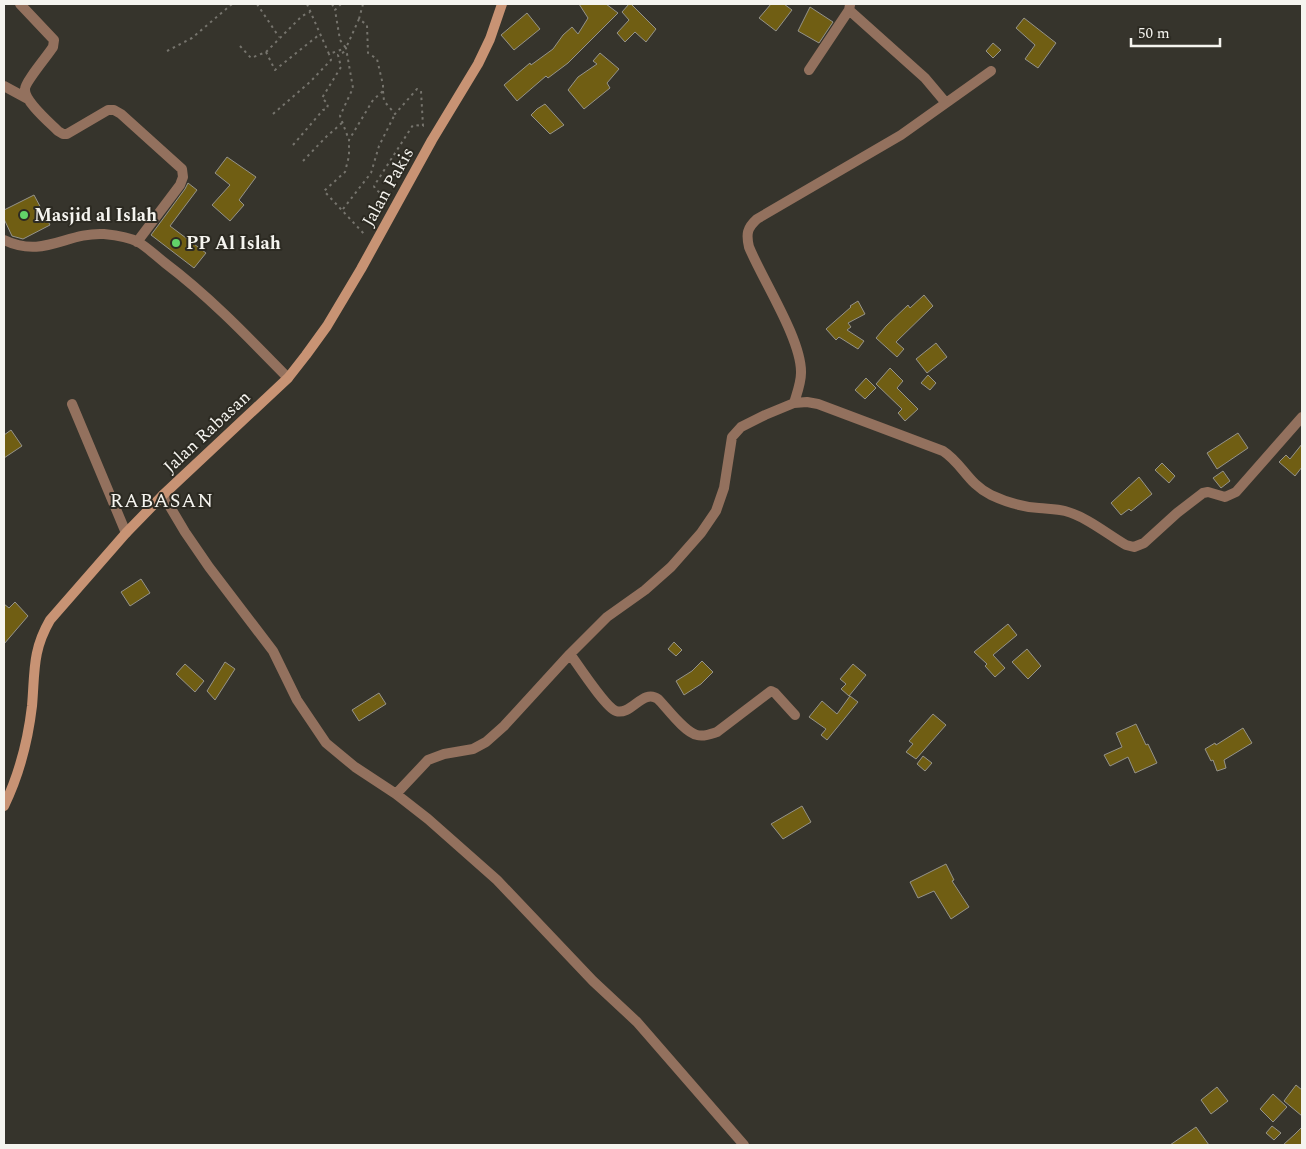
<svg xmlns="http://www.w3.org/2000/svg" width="1306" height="1149" font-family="Spectral,serif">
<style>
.building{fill:#705e13;stroke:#95938a}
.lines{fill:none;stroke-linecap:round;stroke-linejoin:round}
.path{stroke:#76746d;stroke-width:2;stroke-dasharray:2.5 4;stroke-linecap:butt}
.street{stroke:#93715e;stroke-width:10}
.secondary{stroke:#c89374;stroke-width:10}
.poi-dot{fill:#62d469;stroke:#2c2a22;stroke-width:2}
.labels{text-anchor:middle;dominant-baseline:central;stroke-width:4;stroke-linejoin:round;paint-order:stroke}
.street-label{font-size:18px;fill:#f5f4ef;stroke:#2c2a22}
.poi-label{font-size:18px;font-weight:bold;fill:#f5f4ef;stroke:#2c2a22;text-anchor:start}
.quarter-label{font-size:20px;letter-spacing:1px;fill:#f5f4ef;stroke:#2c2a22}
</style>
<rect width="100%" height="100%" fill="#36342c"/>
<path class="building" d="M579 4H606L618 13 568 63 548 78 546 76 517 101 504 85 530 63 531 65 553 49 563 35 572 27 578 34 588 18Z
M629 4H631L656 29 646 42 635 32 625 42 617 33 629 20 622 12Z
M771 4H784L792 10 776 31 759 18Z
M810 7 833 22 819 43 798 31Z
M527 13 540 29 514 50 501 35Z
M1024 18 1056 43 1038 68 1025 59 1035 45 1016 28Z
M993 43 1001 50 993 58 986 51Z
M600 53 619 69 607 83 610 88 584 109 568 90 578 77 597 64 593 61Z
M545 104 564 125 550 134 531 115 537 109Z
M227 157 256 177 239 200 244 205 230 221 212 205 230 185 215 173Z
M188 183 197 190 170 226 206 253 194 268 151 235 185 189Z
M34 195 50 225 23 239 12 236 4 219V210Z
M924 295 933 306 896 342 904 349 897 357 876 338 886 326 908 305 910 308Z
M858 301 865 314 848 323 851 327 847 330 864 341 858 349 839 337 836 340 826 329 851 307 850 306Z
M936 343 947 357 927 373 916 359Z
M890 368 903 381 897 388 918 409 905 421 898 413 902 409 876 384Z
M928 375 936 383 930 390 921 383Z
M866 378 876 388 865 399 855 390Z
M11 430 22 446 4 458V435Z
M1238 433 1248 448 1217 469 1207 453Z
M1302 444V467L1295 476 1279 462 1286 455 1290 459Z
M1162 463 1175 476 1169 483 1155 470Z
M1223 471 1230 481 1221 488 1213 478Z
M1139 477 1152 494 1131 511 1129 509 1121 515 1111 503Z
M141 579 150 593 130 606 121 592Z
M15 602 28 616 4 644V604L9 608Z
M1008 624 1017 635 993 655 1005 668 995 677 985 666 987 664 974 652Z
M674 642 682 650 676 656 668 649Z
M1027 649 1041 666 1028 679 1012 662Z
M702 661 713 672 701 684 684 695 676 681 692 671Z
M225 662 235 669 215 700 207 691Z
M185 664 204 681 195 692 176 674Z
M853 664 866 675 849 696 841 689 846 684 840 679Z
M379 693 386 704 359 721 352 710Z
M850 696 858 702 827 740 821 735 826 729 809 717 822 701 837 714Z
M933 714 946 725 916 759 906 752 913 744 909 741Z
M1136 724 1146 745 1148 744 1157 763 1135 773 1128 757 1110 766 1104 755 1122 747 1116 733Z
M1243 728 1252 743 1224 760 1226 768 1217 771 1213 760 1211 761 1205 749 1215 743 1216 745Z
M923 756 932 763 925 771 917 764Z
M802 806 811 822 783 839 771 824Z
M946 864 954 880 952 881 969 907 951 919 934 891 918 898 910 882Z
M1296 1085 1302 1090V1116L1284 1101Z
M1217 1087 1228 1101 1211 1114 1201 1100Z
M1273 1094 1287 1107 1273 1122 1260 1109Z
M1272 1126 1281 1133 1274 1140 1266 1133Z
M1196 1127 1209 1145H1170Z
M1302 1127V1145H1283L1295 1134Z"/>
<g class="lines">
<path class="path" d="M257 4 279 37
M307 4 329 54 346 48 353 88 340 116 349 140
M332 4 335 10
M341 4 335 10 340 40 346 48 359 19
M363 4 359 19 367 25 368 53 377 59 383 85V91L373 100 349 140V156L345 172 324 191 366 236
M240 46 251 58 266 52 302 16 310 12
M167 51 192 38 232 4
M266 52 275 70 320 34
M383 91 384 101 395 114 417 89 421 91 423 126 413 125 374 186 375 189 387 198
M273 114 310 82 331 60 329 54
M293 145 323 110 327 109 328 104 322 98 341 67 338 55 346 51
M303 161 326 137 343 122
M343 209 371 173 379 146 395 114"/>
<path class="street" d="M20 4 54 40 53 47C48 55 25 82 25 89 24 101 49 122 58 131L63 134H67L108 110H114L121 114 182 169 183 177 180 185 137 242
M809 70 849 10 850 5
M4 86 28 99
M946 103 991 71
M4 240C44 259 66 232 104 234 114 235 129 237 138 242 147 247 156 256 165 263 210 297 249 338 288 378
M794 403C797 393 801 383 801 373 802 340 762 279 749 247 746 234 747 228 757 219L901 135 946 103 925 78 849 10
M72 404 126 533
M163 495 185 532 209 567 273 651 297 700 326 743 355 767 396 794 428 819 497 880 593 981 637 1022 744 1145
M570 654C578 665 606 708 616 711 631 716 643 688 658 699 667 708 684 732 697 735 704 737 711 734 717 732L771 691 775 693 795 715
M396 794 428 760 444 754 473 749 486 742 504 726 570 654 607 617 645 590 671 567 701 533 716 511 724 488 732 437 741 427 765 415 794 403 807 402 818 404 943 451C962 463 968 484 991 495 1006 502 1022 507 1039 508 1048 509 1057 509 1065 511 1087 517 1107 534 1126 545L1134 547 1144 543 1177 513 1203 493 1208 492 1225 497 1236 492 1302 417"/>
<path class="secondary" d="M4 806C19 775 28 740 32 706 35 672 32 651 50 620L126 533 163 495 288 378 306 355 327 326 361 269 432 140 478 64 490 39 502 4"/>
</g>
<g class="poi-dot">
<circle cx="24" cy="215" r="5"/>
<circle cx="176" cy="243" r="5"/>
</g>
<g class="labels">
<g class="street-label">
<text transform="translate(388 187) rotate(-61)">Jalan Pakis</text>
<text transform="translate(207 432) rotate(-43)">Jalan Rabasan</text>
</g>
<g class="poi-label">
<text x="34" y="215">Masjid al Islah</text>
<text x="186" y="243">PP Al Islah</text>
</g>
<g class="quarter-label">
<text x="162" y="501">RABASAN</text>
</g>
</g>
<rect width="1306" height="1149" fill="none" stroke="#f5f4ef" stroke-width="10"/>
<path d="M1131 38v8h89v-8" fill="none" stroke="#f5f4ef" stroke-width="2.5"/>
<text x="1138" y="38" font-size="15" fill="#f5f4ef" stroke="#2c2a22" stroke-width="4" paint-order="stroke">50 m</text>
</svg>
